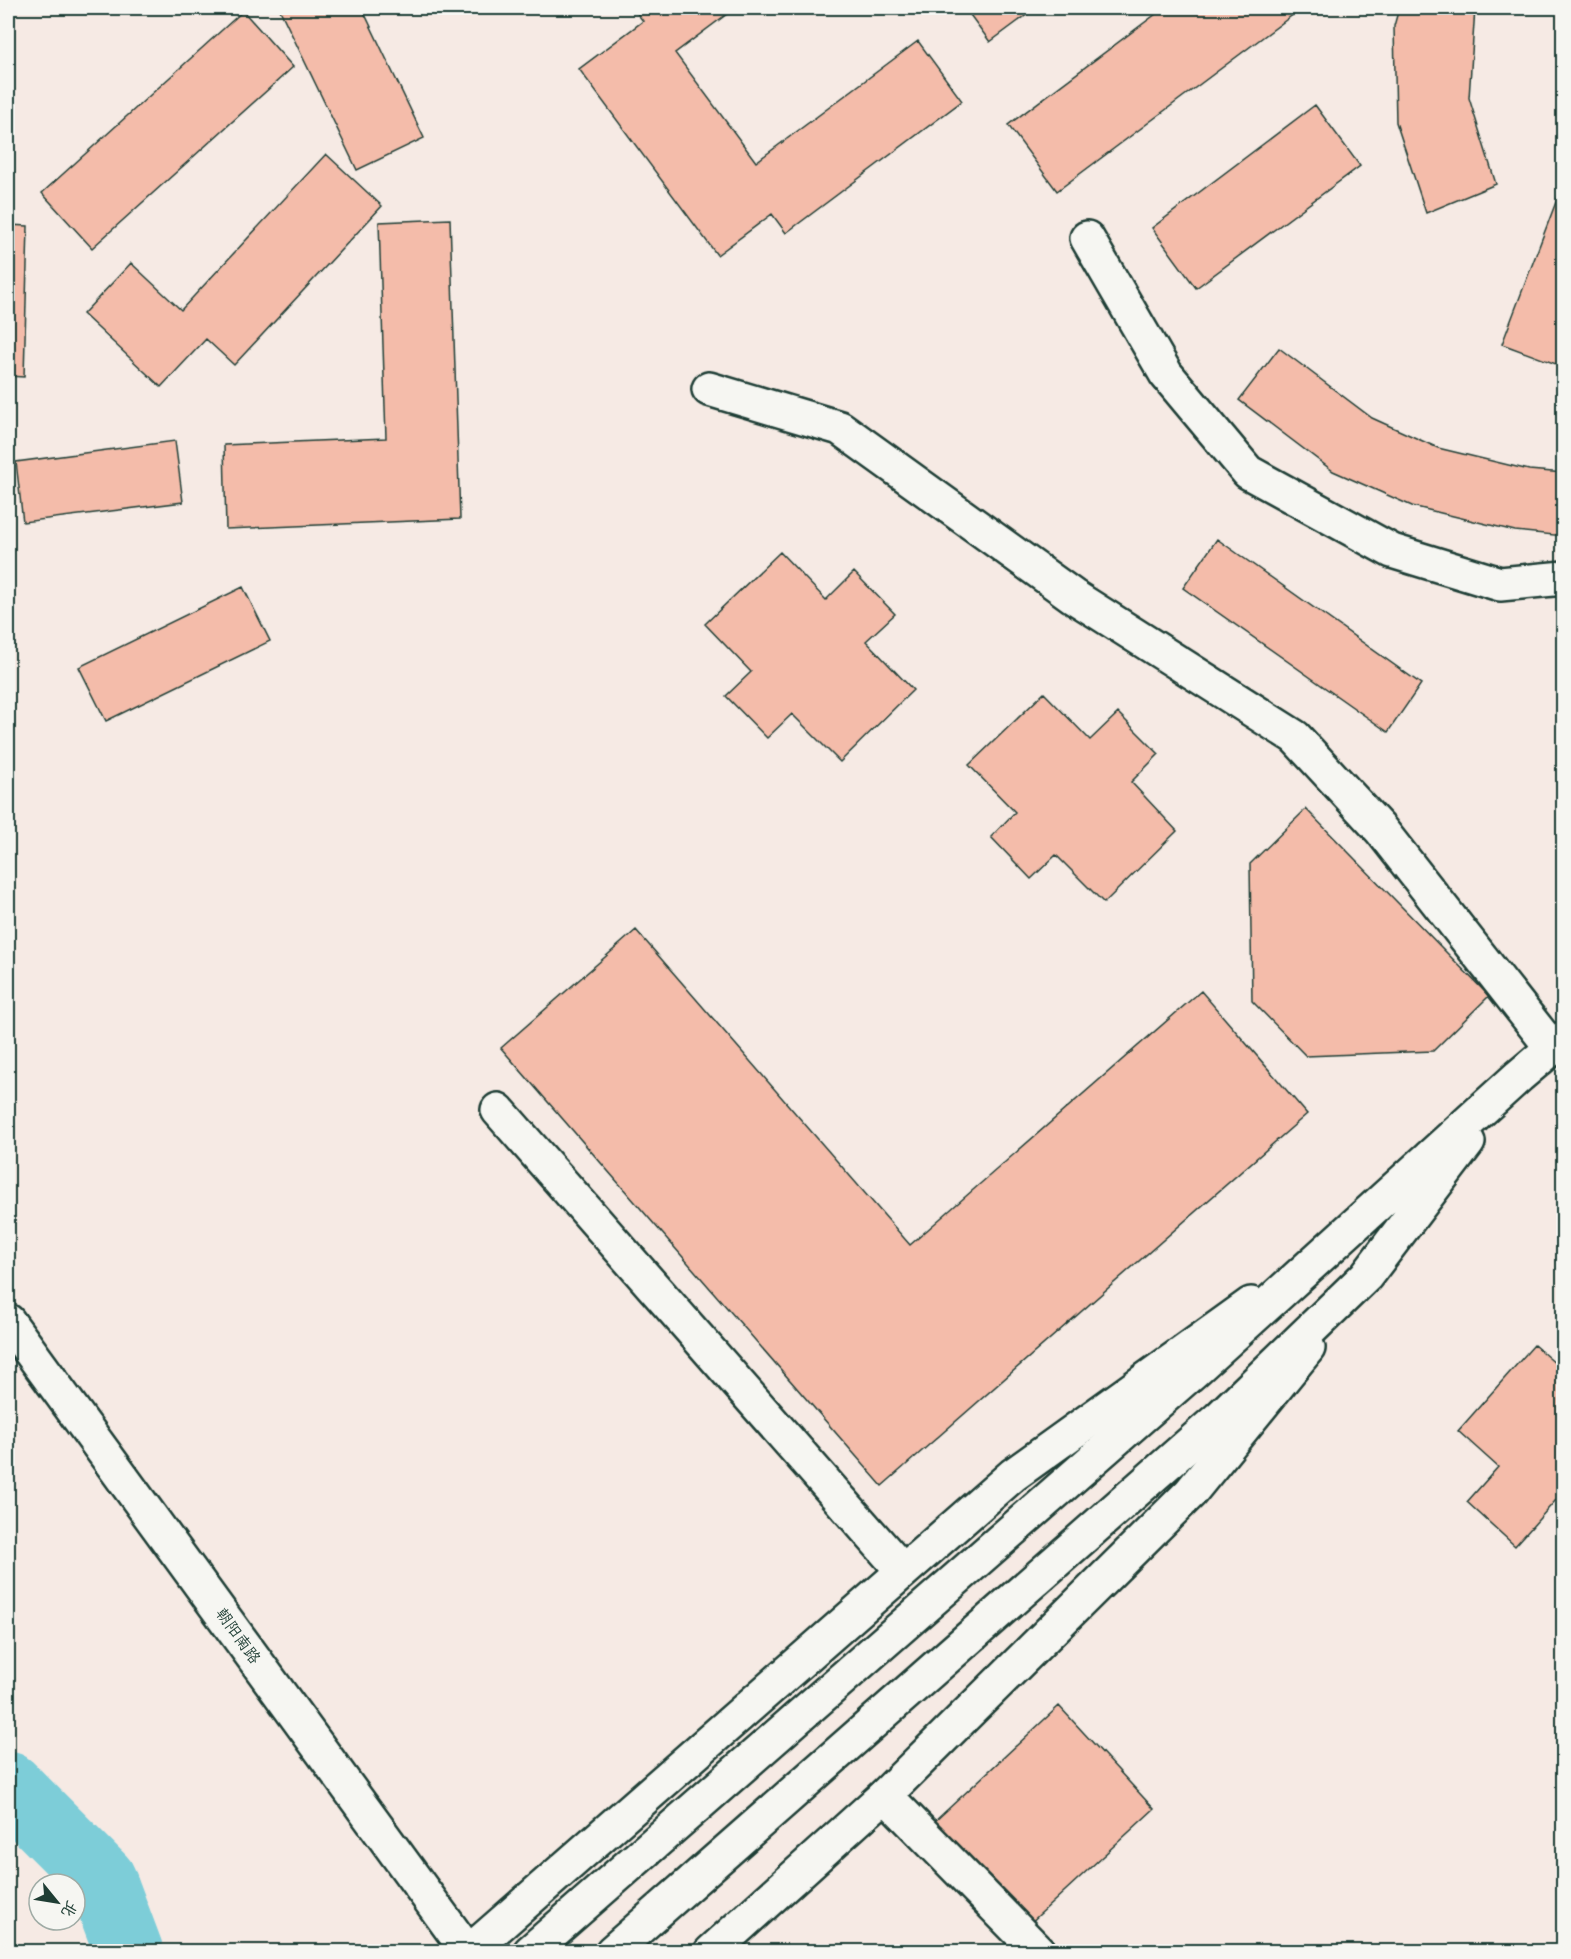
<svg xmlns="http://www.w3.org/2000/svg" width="1571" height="1959" font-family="'Architects Daughter','LXGW WenKai TC',sans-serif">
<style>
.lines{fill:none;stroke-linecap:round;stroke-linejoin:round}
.river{stroke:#7dcdd8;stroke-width:69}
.building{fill:#f4bcaa;stroke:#1f3d34;stroke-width:1.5}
.minor-casing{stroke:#1f3d34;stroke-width:38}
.tertiary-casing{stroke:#1f3d34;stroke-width:38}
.primary-casing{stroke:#1f3d34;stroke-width:38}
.minor{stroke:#f6f6f2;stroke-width:33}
.tertiary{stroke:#f6f6f2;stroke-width:33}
.primary{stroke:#f6f6f2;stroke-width:33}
.labels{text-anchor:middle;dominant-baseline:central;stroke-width:6;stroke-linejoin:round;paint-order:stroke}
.street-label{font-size:16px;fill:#1f3d34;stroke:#f6f6f2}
</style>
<rect width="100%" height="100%" fill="#f6eae4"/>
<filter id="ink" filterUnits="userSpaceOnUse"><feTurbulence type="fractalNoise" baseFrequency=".0167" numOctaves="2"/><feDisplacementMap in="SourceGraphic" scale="12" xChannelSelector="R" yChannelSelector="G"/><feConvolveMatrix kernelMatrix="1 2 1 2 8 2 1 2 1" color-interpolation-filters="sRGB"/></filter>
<g filter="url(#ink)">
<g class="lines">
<path class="river" d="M8 1786 102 1880 129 1952"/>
</g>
<path class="building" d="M279 8H362L424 138 357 170Z
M633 8H735L675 53 756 162 918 41 962 101 786 233 772 214 717 255 579 69 643 21Z
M965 8H1036L990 42Z
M1164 8H1302L1057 191 1008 125Z
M1399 8H1475L1469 98 1496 184 1426 213 1396 122 1394 26Z
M243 11 293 67 92 248 42 193Z
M1315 105 1360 166 1196 288 1152 228Z
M326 154 382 206 234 365 206 339 161 387 83 314 131 263 181 310Z
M1564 181V367L1502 344Z
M450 219 460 519 226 529 224 445 386 438 379 222Z
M8 225 28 226 24 377 8 376Z
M1279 348 1372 418 1438 448 1529 470 1564 473V536L1515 531 1412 506 1333 471 1239 400Z
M175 441 183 502 23 522 16 462Z
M1217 539 1421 684 1388 732 1183 588Z
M780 552 826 600 854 572 895 614 866 641 913 690 840 762 792 714 767 738 726 696 751 672 705 624Z
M243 587 270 641 106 721 79 667Z
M1044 693 1090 740 1118 713 1159 754 1131 782 1177 831 1104 903 1056 855 1031 879 991 837 1015 812 969 765Z
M1306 809 1489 996 1433 1051 1306 1056 1252 1001 1250 864Z
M636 930 910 1245 1201 991 1307 1114 882 1486 501 1048Z
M1534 1345 1564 1371V1491L1515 1546 1467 1502 1498 1467 1458 1431Z
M1059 1706 1154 1809 1027 1926 933 1823Z"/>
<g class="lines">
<g class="minor-casing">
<path id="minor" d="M1087 238 1166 374 1248 472 1392 551 1500 584 1564 578
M709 389 840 428 1073 596 1295 737 1381 830 1552 1048
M498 1110 902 1570
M885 1795 1039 1952"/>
</g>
<g class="tertiary-casing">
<path id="tertiary" d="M8 1321 468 1952
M469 1952 1013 1475 1251 1304
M711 1952 885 1795 1190 1493 1308 1348"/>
</g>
<g class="primary-casing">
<path id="primary" d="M530 1952 1194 1371 1519 1076 1564 1038
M612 1952 1219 1418 1366 1276 1468 1142"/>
</g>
<use href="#minor" class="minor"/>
<use href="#tertiary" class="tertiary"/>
<use href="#primary" class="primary"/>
</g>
</g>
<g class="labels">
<g class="street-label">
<text transform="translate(238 1636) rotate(54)">朝阳南路</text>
</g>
</g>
<rect width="1571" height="1959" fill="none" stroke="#f6f6f2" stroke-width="30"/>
<rect x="15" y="15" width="1541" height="1929" fill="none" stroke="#1f3d34" stroke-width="2" filter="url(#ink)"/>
<g transform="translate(57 1902) rotate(120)"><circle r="28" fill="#f6f6f2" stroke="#a0aca6" stroke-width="1.5"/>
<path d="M0-4.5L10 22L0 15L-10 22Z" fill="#1f3d34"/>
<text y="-9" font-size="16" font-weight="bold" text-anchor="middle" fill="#1f3d34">北</text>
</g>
</svg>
